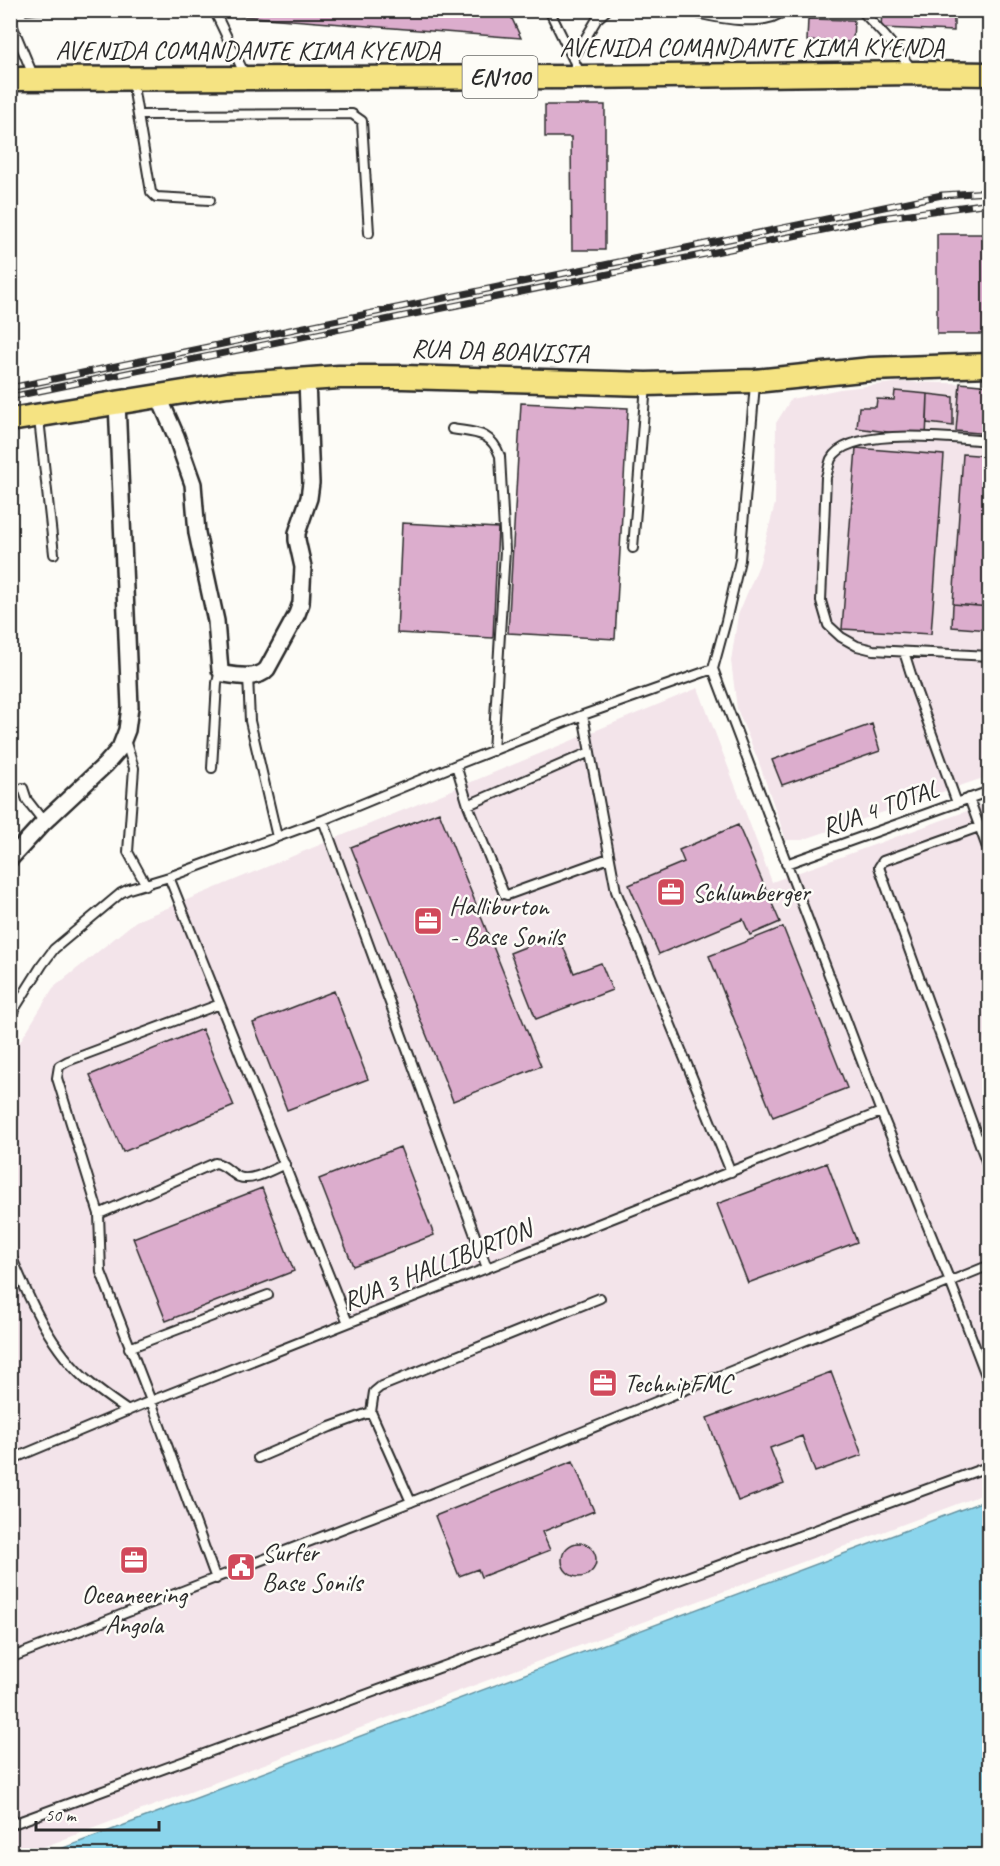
<svg xmlns="http://www.w3.org/2000/svg" width="1000" height="1866" font-family="Caveat,sans-serif">
<style>
.built{fill:#f3e4ea}
.water{fill:#8bd5ec;stroke:#65919f;stroke-width:1.5}
.building{fill:#dcadcd;stroke:#2b2b2b;stroke-width:1.5}
.lines{fill:none;stroke-linecap:round;stroke-linejoin:round}
.lane-casing{stroke:#2b2b2b;stroke-width:12}
.street-casing{stroke:#2b2b2b;stroke-width:20}
.primary-casing{stroke:#2b2b2b;stroke-width:27}
.lane{stroke:#fdfcf7;stroke-width:8}
.street{stroke:#fdfcf7;stroke-width:15}
.primary{stroke:#f5e382;stroke-width:22}
.rail-casing{stroke:#2b2b2b;stroke-width:7}
.rail{stroke:#fdfcf7;stroke-width:4.5;stroke-dasharray:14;stroke-linecap:butt}
.labels{text-anchor:middle;dominant-baseline:central;stroke-width:5;stroke-linejoin:round;paint-order:stroke}
.shield{fill:#fdfcf7;stroke:#6a6a68;stroke-width:1.5}
.shield-label{font-size:24px;font-weight:bold;fill:#2b2b2b}
.street-label{font-size:26px;fill:#2b2b2b;stroke:#fdfcf7}
.poi-label{font-size:26px;fill:#2b2b2b;stroke:#fdfcf7;text-anchor:start}
</style>
<rect width="100%" height="100%" fill="#fdfcf7"/>
<filter id="ink" filterUnits="userSpaceOnUse"><feTurbulence type="fractalNoise" baseFrequency=".0167" numOctaves="2"/><feDisplacementMap in="SourceGraphic" scale="12" xChannelSelector="R" yChannelSelector="G"/><feConvolveMatrix kernelMatrix="1 2 1 2 8 2 1 2 1" color-interpolation-filters="sRGB"/></filter>
<g filter="url(#ink)">
<path class="built" d="M902 382 989 384V776L802 840H786L758 760 737 709 731 661 738 615 759 565 775 504 776 423 791 399 840 389Z
M698 688 772 882 989 803V1492L22 1855H11L10 1058 53 988 136 921Z"/>
<path class="water" d="M989 1499V1855H45Z"/>
<path class="building" d="M23 10H98L26 15Z
M238 10H508L521 38 240 16Z
M882 10H954V31L881 28Z
M808 19 854 20 853 42 807 41Z
M545 105H605V250H572L571 137H545Z
M937 234H990V334H937Z
M960 383 990 386V434L956 431Z
M895 391 928 394 926 437 857 428 859 407H876L877 399 894 400Z
M928 394 953 397V426L927 423Z
M521 403 628 408 615 639 508 633Z
M856 448 944 455 931 634 842 629Z
M963 454 990 456V607L953 604Z
M402 523 498 528 493 638 397 633Z
M953 604 990 607V630L952 627Z
M872 724 880 751 782 785 772 760Z
M439 812 541 1066 453 1101 351 847Z
M738 825 780 922 750 935 743 919 659 954 629 885 684 862 679 850Z
M783 927 847 1088 773 1117 709 956Z
M558 934 574 973 601 963 612 990 536 1019 510 953Z
M334 991 368 1079 287 1110 253 1023Z
M202 1029 234 1106 123 1152 90 1075Z
M400 1147 434 1235 353 1266 319 1179Z
M827 1163 857 1242 748 1283 717 1204Z
M262 1188 294 1271 166 1321 133 1238Z
M831 1372 862 1455 815 1472 802 1436 770 1448 784 1484 738 1501 707 1418Z
M573 1461 594 1511 542 1532 550 1550 481 1577 478 1569 459 1576 435 1516Z
M562 1560a17 17 0 1 1 34 0a17 17 0 1 1-34 0Z"/>
<g class="lines">
<g class="lane-casing">
<path id="lane" d="M214 10 245 75
M549 10 580 73
M683 10C709 16 763 30 785 10
M861 10 885 36 913 70
M10 20 33 75
M573 59 597 19 607 10
M132 80 151 192 156 197 210 200
M138 115 352 114 362 121 369 233
M39 419 54 554
M452 429C475 433 491 431 500 456L505 550 493 751
M990 441C957 439 849 425 831 459 829 464 828 472 826 477L821 601 828 625 841 637 857 646 873 650 990 656
M633 548 646 385
M904 652 916 690 957 803
M713 669 726 621 740 560 755 384
M248 676 250 721 277 837
M583 715 616 891 731 1172
M125 740 134 768 128 852 146 885
M456 765 468 805 504 894 507 895 609 858
M212 768 217 683 220 670
M23 788 27 800 44 822
M969 798 990 856
M468 805 590 752
M323 820 487 1268
M979 827 883 861 879 867 990 1172
M786 864 990 791
M169 877 348 1323
M10 1016 42 965 54 949 121 893 129 889 169 877 323 820 456 765 583 715 713 669 881 1112 950 1281 990 1386
M99 1214 215 1163C225 1164 230 1173 239 1177 252 1182 273 1169 285 1164
M10 1253C29 1299 51 1351 90 1383 102 1393 115 1402 128 1411
M129 1348 268 1295
M371 1412 411 1502
M258 1458 330 1427 371 1412 374 1392 380 1387 600 1298
M10 1460 151 1401 881 1112
M216 1579 151 1401 101 1272 99 1214 57 1078 59 1066 68 1061 220 1004
M10 1658 411 1502 990 1265
M10 1825 990 1466"/>
</g>
<g class="street-casing">
<path id="street" d="M158 395 176 436 193 484 197 533 216 621 220 670 224 674C236 676 258 680 267 669L297 614 301 603 303 567 297 540V533L309 498 311 483 307 380
M10 859 44 822 106 764 120 748 127 730 130 707 117 402"/>
</g>
<g class="primary-casing">
<path id="primary" d="M10 79 582 77 916 73 990 74
M10 420 227 385 339 377H403L646 384 755 381 871 369 990 365"/>
</g>
<use href="#lane" class="lane"/>
<use href="#street" class="street"/>
<use href="#primary" class="primary"/>
<g class="rail-casing">
<path id="rail" d="M10 388 942 195 990 192
M10 397 881 218 990 203"/>
</g>
<use href="#rail" class="rail"/>
</g>
</g>
<defs>
<g id="office-square" transform="scale(1.5)"><rect x="-9" y="-9" width="18" height="18" rx="4" fill="#d1495b" stroke="#fdfcf7"/><path d="M-6-3h4V-5.5h4V-3h4V5H-6ZM-1-4.5V-3h2v-1.5ZM-6 0V1H6V0Z" fill="#fff"/></g>
<g id="civic-square" transform="scale(1.5)"><rect x="-9" y="-9" width="18" height="18" rx="4" fill="#d1495b" stroke="#fdfcf7"/><path d="M-.6-6.5H3V-4.5H.6V-3L4-1V1h2V6H-6V1h2V-1L-.6-3ZM-1.2 2.5V6h2.4V2.5Z" fill="#fff"/></g>
</defs>
<g fill-rule="evenodd">
<use href="#office-square" x="671" y="892"/>
<use href="#office-square" x="428" y="921"/>
<use href="#office-square" x="603" y="1383"/>
<use href="#office-square" x="134" y="1560"/>
<use href="#civic-square" x="241" y="1567"/>
</g>
<g class="labels">
<rect class="shield" x="462.5" y="56" width="75" height="42" rx="4.5"/>
<g class="shield-label">
<text x="500" y="77">EN100</text>
</g>
<g class="street-label">
<text x="752" y="47">AVENIDA COMANDANTE KIMA KYENDA</text>
<text x="248" y="50">AVENIDA COMANDANTE KIMA KYENDA</text>
<text transform="translate(500 351) rotate(2)">RUA DA BOAVISTA</text>
<text transform="translate(880 808) rotate(-20)">RUA 4 TOTAL</text>
<text transform="translate(437 1265) rotate(-22)">RUA 3 HALLIBURTON</text>
</g>
<g class="poi-label">
<text x="692" y="892">Schlumberger</text>
<text x="449" y="906">Halliburton<tspan x="449" dy="30">- Base Sonils</tspan></text>
<text x="624" y="1383">TechnipFMC</text>
<text x="262" y="1552">Surfer<tspan x="262" dy="30">Base Sonils</tspan></text>
<text x="134" y="1594" text-anchor="middle">Oceaneering<tspan x="134" dy="30">Angola</tspan></text>
</g>
</g>
<rect width="1000" height="1866" fill="none" stroke="#fdfcf7" stroke-width="36"/>
<rect x="18" y="18" width="964" height="1830" fill="none" stroke="#2b2b2b" stroke-width="2" filter="url(#ink)"/>
<path d="M36 1821v9h123v-9" fill="none" stroke="#2b2b2b" stroke-width="3"/>
<text x="45" y="1821" font-size="18" fill="#2b2b2b" stroke="#fdfcf7" stroke-width="4.5" paint-order="stroke">50 m</text>
</svg>
